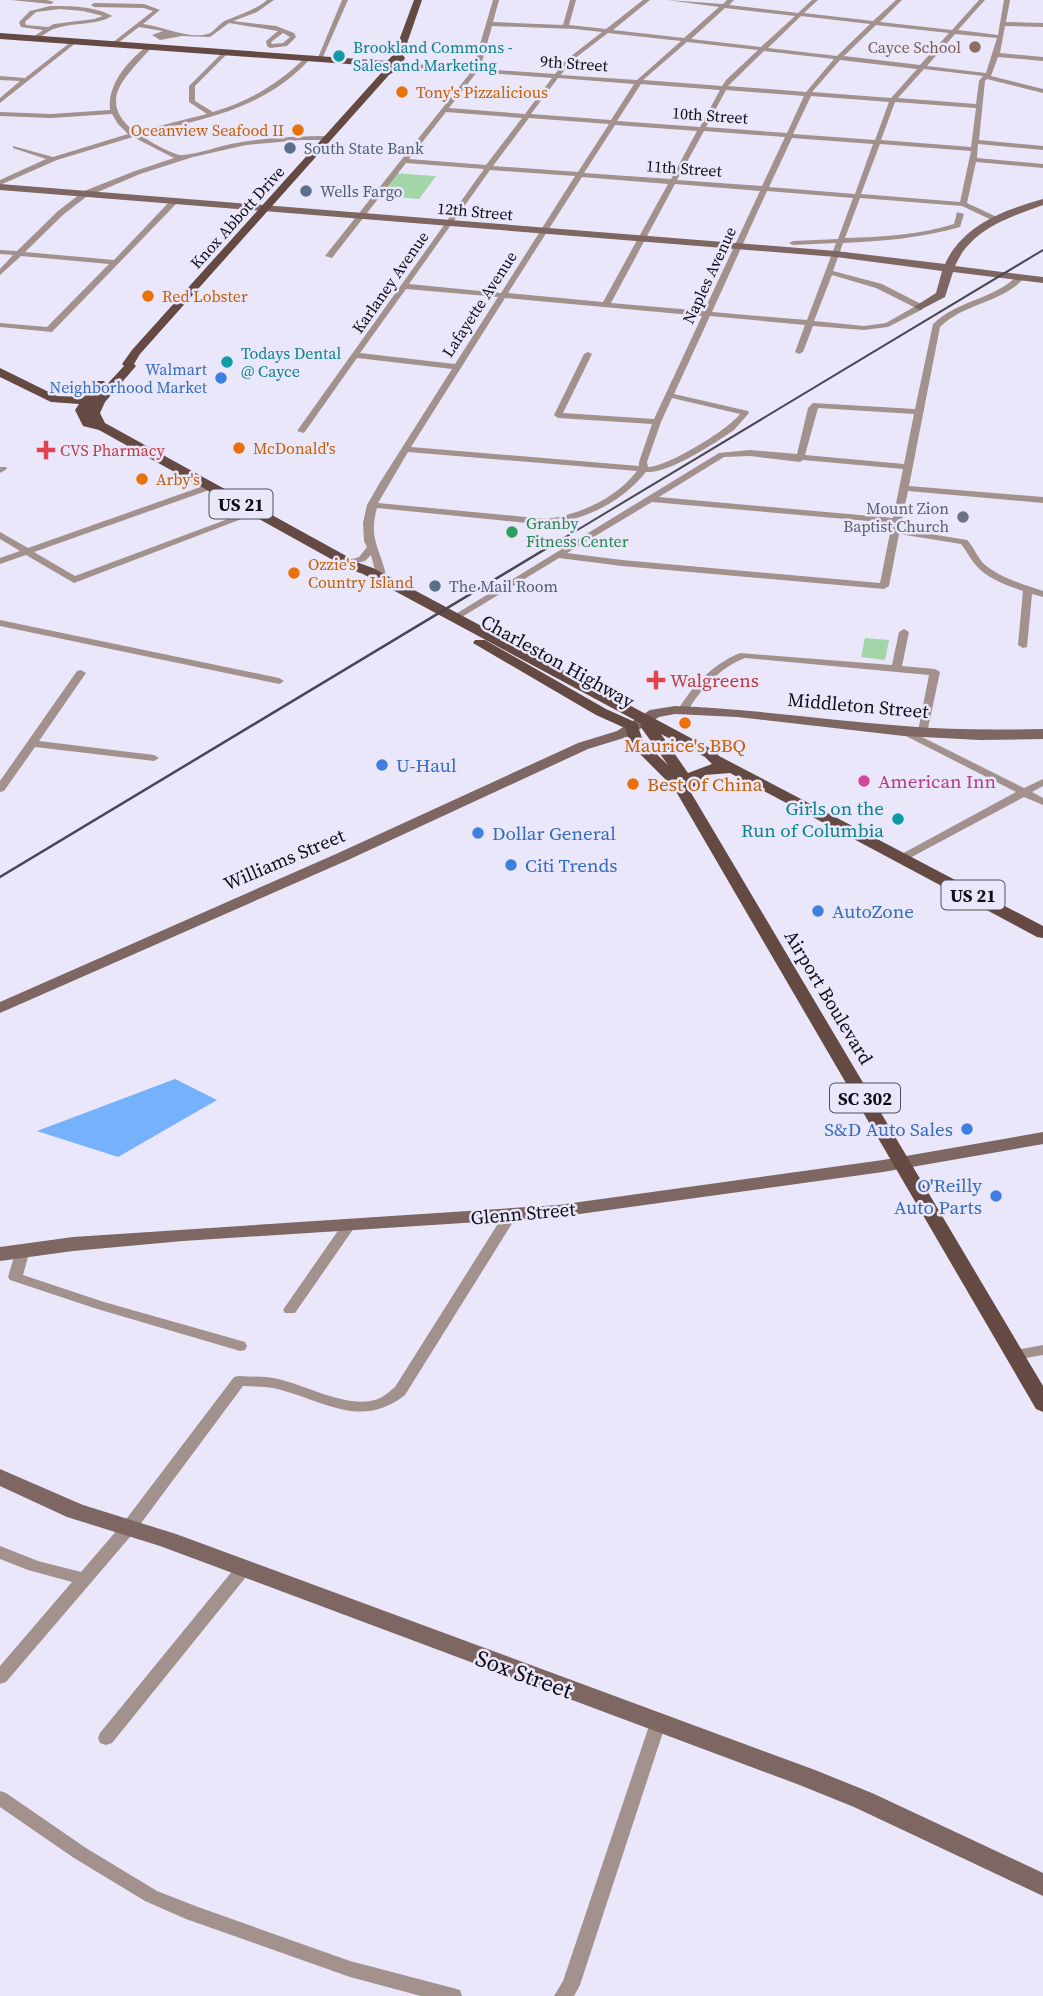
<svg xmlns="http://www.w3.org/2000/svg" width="1043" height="1996" font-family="'Source Serif 4',serif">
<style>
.green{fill:#a2d6a8}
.water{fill:#76b1fb}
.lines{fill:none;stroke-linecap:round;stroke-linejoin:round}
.street{fill:#a2918d;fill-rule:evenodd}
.secondary{fill:#7e6762;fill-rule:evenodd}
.primary{fill:#654943;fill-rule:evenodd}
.rail-far1{stroke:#4a4754;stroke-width:2}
.rail{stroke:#4a4754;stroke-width:2.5}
.education-dot{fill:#8d6e63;stroke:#eae7fb;stroke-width:2.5}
.culture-dot{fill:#0f9aa8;stroke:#eae7fb;stroke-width:2.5}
.food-dot{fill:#e8710a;stroke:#eae7fb;stroke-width:2.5}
.service-dot{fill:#5c6f8a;stroke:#eae7fb;stroke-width:2.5}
.shop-dot{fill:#3f7fe0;stroke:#eae7fb;stroke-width:2.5}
.health-dot{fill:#e0444e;stroke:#eae7fb;stroke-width:2.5}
.worship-dot{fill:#6b7280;stroke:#eae7fb;stroke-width:2.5}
.leisure-dot{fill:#2e9e5b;stroke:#eae7fb;stroke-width:2.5}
.hotel-dot{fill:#d1479c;stroke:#eae7fb;stroke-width:2.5}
.labels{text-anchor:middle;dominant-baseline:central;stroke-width:5;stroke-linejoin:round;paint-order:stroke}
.far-culture-label{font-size:16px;fill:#0d838f;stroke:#eae7fb;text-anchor:start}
.far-education-label{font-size:16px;fill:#785e54;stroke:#eae7fb;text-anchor:end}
.far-street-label{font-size:16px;fill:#0f0c17;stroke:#eae7fb}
.far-food-label{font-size:16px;fill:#c56008;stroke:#eae7fb;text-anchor:start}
.far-service-label{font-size:16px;fill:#4e5e75;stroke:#eae7fb;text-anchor:start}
.far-shop-label{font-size:16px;fill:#366cbe;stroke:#eae7fb;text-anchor:end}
.far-health-label{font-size:16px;fill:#be3a42;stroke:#eae7fb;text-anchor:start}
.far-worship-label{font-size:16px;fill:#5b616d;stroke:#eae7fb;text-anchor:end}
.far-leisure-label{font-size:16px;fill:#27864d;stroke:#eae7fb;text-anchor:start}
.shield{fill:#eae7fb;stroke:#514e5b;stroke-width:2}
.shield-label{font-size:18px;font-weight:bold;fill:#0f0c17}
.street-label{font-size:19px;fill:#0f0c17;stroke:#eae7fb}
.health-label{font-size:19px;fill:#be3a42;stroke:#eae7fb;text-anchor:start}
.food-label{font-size:19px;fill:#c56008;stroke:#eae7fb}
.shop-label{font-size:19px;fill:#366cbe;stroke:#eae7fb;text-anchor:start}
.hotel-label{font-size:19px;fill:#b23c85;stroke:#eae7fb;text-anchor:start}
.culture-label{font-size:19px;fill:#0d838f;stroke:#eae7fb;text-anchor:end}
.near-street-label{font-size:23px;fill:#0f0c17;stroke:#eae7fb}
</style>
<rect width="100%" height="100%" fill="#eae7fb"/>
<path class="green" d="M393 173 436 176 419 199 375 195Z
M865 638 889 640 885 660 861 657Z"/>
<path class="water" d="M175 1079 217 1100 118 1157 37 1131Z"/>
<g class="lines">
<path class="street" d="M11 0H47L54 2 51 4Z
M267 0H274L257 12 233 21 276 26 294 33 296 37 287 46 270 48 267 46 266 41 278 31 229 23 210 37 182 36 160 40 152 35 163 31 139 27 114 46 112 43 153 11 144 8 94 7 91 5 94 3 144 4 160 10 143 24C161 26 194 41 210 33 217 29 219 23 227 20 241 14 255 10 267 0ZM283 33 290 37 283 43 272 44 271 42Z
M342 0H348L322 59 317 60Z
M493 0H499L493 22 563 25 570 0H576L569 25 606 29 643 0H650L613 30 684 38 719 7 667 0 723 4 727 0H734L729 5 798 13 812 0H818L804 13 873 21 896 0H902L880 22 952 30 979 0H985L958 30 998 35 1004 0H1010L1006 22 1043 23V27L1005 26 1000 53 1043 57V61L998 57 991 76 1043 89V93L987 79 985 81 979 140 1043 146V150L978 144 977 158 1043 164V168L976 162 967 203 999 218V222H996L962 206 860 198 845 238C882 237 919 235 954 224L957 212 964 214 960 227C922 238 883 241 843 243L833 271 882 284 923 305V309L888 327 864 330 813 326 803 352 799 354 795 352 805 325 710 316 674 394 748 411 749 413 734 430C715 443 669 474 646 472 621 503 586 519 547 525L377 508C368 540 381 549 387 579L382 582 377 579 371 555 365 561 347 565 342 562 359 557 367 547 364 541 363 523 367 505 379 484 452 369 357 358 304 433 297 431 484 169 406 163 332 258 325 256 471 72 398 67 395 65 398 63 473 68ZM725 8 795 16 761 47 691 39ZM801 16 870 24 837 56 768 48ZM876 25 949 33 920 65 844 56ZM492 26 575 29 602 32 566 60 555 74 480 69ZM608 33 681 41 637 80 561 75 570 62ZM955 34 997 38 986 73 927 66ZM687 42 758 50 726 80 722 86 643 80ZM764 51 834 59 806 92 728 86ZM840 60 917 69 891 98 812 92ZM924 69 983 76 979 81 976 104 898 98ZM477 72 552 78 525 114 449 108ZM558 78 634 84 611 120 531 114ZM641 84 720 90 700 127 617 121ZM726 90 804 96 787 133 706 127ZM811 96 889 102 875 140 793 134ZM895 102 976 108 971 147 881 140ZM446 112 522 118 486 165 409 159ZM529 118 609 124 578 172 493 166ZM615 125 697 131 671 179 584 173ZM704 131 785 137 762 186 677 180ZM792 138 873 144 855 194 769 187ZM880 144 971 151 960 202 861 194ZM490 170 575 176 501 293 409 284ZM582 177 668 184 603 302 508 293ZM675 184 760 191 704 311 611 303ZM767 191 853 198 838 239 793 241 789 243 793 245 836 243 807 320 712 312ZM832 275 876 288 914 307 886 323 864 326 814 321ZM406 289 498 297 455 364 360 353ZM505 298 702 316 654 419 563 413 592 354 588 352 584 354 554 415 558 418 652 424 639 462V466L411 447ZM672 398 740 414C728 430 667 467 648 467L647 462 661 422ZM408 452 637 471C615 499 581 514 547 519L378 503Z
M50 6C70 6 95 6 112 16 95 26 75 22 57 28 47 30 41 39 32 40V38L43 30 21 27 19 22 30 11ZM60 9 83 11 103 16 94 19 54 24 48 27 26 25 25 22 36 12Z
M72 41 77 42 0 103V98L20 81 0 80V76L25 78Z
M149 45 151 48C127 76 95 100 135 132L207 114 189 102V86L224 51 229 52 195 86V101L213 112C250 101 278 84 306 57L311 58C264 110 205 118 140 135 149 141 174 156 183 155 199 154 216 147 231 144 263 138 295 136 328 136L331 138 328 140H301L246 145 193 157 140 174 86 197 64 214 25 252 114 260 171 200 178 202 52 332 0 327V323L47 327 109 264 21 256 0 275V269L13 255 0 254V250L17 251 58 211 84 191 135 171 174 158 133 137 57 160 0 185V180L46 159 13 148V146L53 157 128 134 118 124 112 114 51 118 0 116V112L51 114 110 110C107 84 129 59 149 45Z
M1018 275 1025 277C1003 303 964 303 940 327L909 486 1043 497V503L908 491 900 529 967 540C974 547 977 557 984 564 1000 578 1023 584 1043 591V597L1032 594 1027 647 1023 648 1018 645 1023 591C1006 585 985 578 974 563 969 557 966 550 961 544L899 534 889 586 884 589 622 566 559 558 457 620 454 621 449 618 719 453 750 450 797 454 808 408 813 403 915 409 933 324C958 300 995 299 1018 275ZM818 408 914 414 904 464 805 455ZM750 456 800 462 803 460 903 469 893 518 659 497 724 457ZM652 502 892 523 880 583 622 560 567 553Z
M0 467H6L7 469 0 473Z
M209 484 212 485V489L34 552 75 576 252 510H258L260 512 74 583 26 555 0 564V558L20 551 0 539V532L28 548Z
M0 620 279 678 284 681 279 684 0 626Z
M904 629 909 632 902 666 935 669 940 672 927 733 923 734 918 731 929 675 745 658C719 668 701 689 687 712L683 713 678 710C693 685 713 664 740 653L892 665 899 632Z
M81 670 86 673 39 741 154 755 159 758 154 761 35 747 4 791 0 792V781L77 671Z
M904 728 1024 788 1043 779V786L1032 792 1043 798V805L1024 797 906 860H898L896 858 898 856 1016 792 900 733 899 731Z
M511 1210 516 1211 518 1214 405 1395C362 1429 326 1402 281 1390 269 1386 256 1387 243 1386L136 1530 6 1682 0 1684V1666L72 1582 28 1570 0 1559V1546L38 1561 81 1572 124 1522 234 1377 239 1376C253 1377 268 1376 282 1380 310 1387 355 1412 382 1397 386 1395 391 1390 395 1387L506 1211Z
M349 1220 354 1222 356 1225 354 1228 295 1313H285L283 1310 285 1307 344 1222Z
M23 1245 28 1247 30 1250 23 1275 104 1302 245 1342 247 1346 245 1350 240 1351 94 1308 10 1280 8 1277 16 1250 18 1247Z
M1043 1345V1355L1015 1360 1010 1359 1008 1355 1010 1351Z
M244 1562 250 1564 252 1568 250 1572 112 1743 106 1745 100 1743 98 1738 100 1733 238 1564Z
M658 1716 664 1718 666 1723 580 1985 574 1996H554L563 1981 650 1723 652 1718Z
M0 1791 6 1793 86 1848 157 1891 198 1907 350 1961 453 1988 460 1990 462 1996H421L350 1977 186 1919 145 1901 74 1858 0 1807Z"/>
<path class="secondary" d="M0 184 836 251 945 264C963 225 1004 210 1043 199V205C1008 218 971 229 955 266L1043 277V283L953 272 945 297 920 310 914 307 936 293 942 271 836 257 0 190Z
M675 706C752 709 827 720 904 726 950 730 997 730 1043 729V739L980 740 904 736 737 717 675 714 659 717 627 737 588 749 348 860 0 1013V1002L336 854 578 743 617 731 650 710Z
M1043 1132V1144L883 1172 558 1217 183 1241 73 1251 0 1261V1247L73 1237 558 1205 883 1160Z
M0 1469 83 1505 176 1534 815 1770 872 1793 1043 1873V1896L854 1807 797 1784 160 1546 67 1517 0 1486Z"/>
<path class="primary" d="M414 0H422L403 55 405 58 401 67 389 75 140 354 134 364 136 366 105 402 100 413 105 423 359 563 373 568 715 751 719 756 1043 926V938L1037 937 730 773 705 775 690 791 1043 1386V1412L1036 1409 674 788 631 745 625 728 596 715 473 643 475 640H485L606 709 637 723 643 741 668 765 640 726 642 724 363 574 349 569 99 430 83 426 75 410 79 404 51 402 0 377V368L57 396 84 397 96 381H104L106 384 99 393 124 366 122 364 132 350 383 71 390 67 0 39V33L387 61 394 54ZM661 734 705 757 712 764 688 773Z"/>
<path class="rail-far1" d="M559 541 1043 250"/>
<path class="rail" d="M0 877 562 539"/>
</g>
<circle class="education-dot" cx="975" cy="47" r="7"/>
<g class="culture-dot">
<circle cx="339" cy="56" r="7"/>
<circle cx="227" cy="362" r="7"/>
<circle cx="898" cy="819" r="7"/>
</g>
<g class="food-dot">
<circle cx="402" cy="92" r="7"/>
<circle cx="298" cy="130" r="7"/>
<circle cx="148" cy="296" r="7"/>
<circle cx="239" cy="448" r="7"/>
<circle cx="142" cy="479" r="7"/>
<circle cx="294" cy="573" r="7"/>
<circle cx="685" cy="723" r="7"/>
<circle cx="633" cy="784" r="7"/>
</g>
<g class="service-dot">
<circle cx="290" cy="148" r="7"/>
<circle cx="306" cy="191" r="7"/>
<circle cx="435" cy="586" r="7"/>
</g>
<g class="shop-dot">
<circle cx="221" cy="378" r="7"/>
<circle cx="382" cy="765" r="7"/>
<circle cx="478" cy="833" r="7"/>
<circle cx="511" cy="865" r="7"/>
<circle cx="818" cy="911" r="7"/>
<circle cx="967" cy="1129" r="7"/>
<circle cx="996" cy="1196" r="7"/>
</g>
<g class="health-dot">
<path d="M42.5 439.5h7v7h7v7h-7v7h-7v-7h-7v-7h7z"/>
<path d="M652.5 669.5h7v7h7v7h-7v7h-7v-7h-7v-7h7z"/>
</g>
<circle class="worship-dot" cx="963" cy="517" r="7"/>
<circle class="leisure-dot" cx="512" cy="532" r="7"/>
<circle class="hotel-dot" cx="864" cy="781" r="7"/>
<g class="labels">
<g class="far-culture-label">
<text x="353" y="47">Brookland Commons -<tspan x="353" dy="18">Sales and Marketing</tspan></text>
<text x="241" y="353">Todays Dental<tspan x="241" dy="18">@ Cayce</tspan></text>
</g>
<g class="far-education-label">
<text x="961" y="47">Cayce School</text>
</g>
<g class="far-street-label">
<text transform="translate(574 63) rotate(4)">9th Street</text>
<text transform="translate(710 115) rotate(4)">10th Street</text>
<text transform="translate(684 168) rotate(4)">11th Street</text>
<text transform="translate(475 211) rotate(5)">12th Street</text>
<text transform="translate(237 217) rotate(-48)">Knox Abbott Drive</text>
<text transform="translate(709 275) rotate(-65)">Naples Avenue</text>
<text transform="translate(390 282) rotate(-55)">Karlaney Avenue</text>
<text transform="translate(479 304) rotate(-57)">Lafayette Avenue</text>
</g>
<g class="far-food-label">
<text x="416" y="92">Tony's Pizzalicious</text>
<text x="284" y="130" text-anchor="end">Oceanview Seafood II</text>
<text x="162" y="296">Red Lobster</text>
<text x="253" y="448">McDonald's</text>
<text x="156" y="479">Arby's</text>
<text x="308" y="564">Ozzie's<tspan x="308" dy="18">Country Island</tspan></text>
</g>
<g class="far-service-label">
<text x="304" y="148">South State Bank</text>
<text x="320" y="191">Wells Fargo</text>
<text x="449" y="586">The Mail Room</text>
</g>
<g class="far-shop-label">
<text x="207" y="369">Walmart<tspan x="207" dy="18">Neighborhood Market</tspan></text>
</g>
<g class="far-health-label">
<text x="60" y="450">CVS Pharmacy</text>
</g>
<g class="far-worship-label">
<text x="949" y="508">Mount Zion<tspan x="949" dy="18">Baptist Church</tspan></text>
</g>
<g class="far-leisure-label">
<text x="526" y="523">Granby<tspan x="526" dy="18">Fitness Center</tspan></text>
</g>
<g class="shield">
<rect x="209.5" y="489.5" width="63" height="29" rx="5"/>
<rect x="941.5" y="880.5" width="63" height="29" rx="5"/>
<rect x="830" y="1083.5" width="70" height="29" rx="5"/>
</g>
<g class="shield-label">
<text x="241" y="504">US 21</text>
<text x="973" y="895">US 21</text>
<text x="865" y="1098">SC 302</text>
</g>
<g class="street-label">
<text transform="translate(558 661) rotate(29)">Charleston Highway</text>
<text transform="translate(858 705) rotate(5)">Middleton Street</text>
<text transform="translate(284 859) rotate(-23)">Williams Street</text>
<text transform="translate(829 997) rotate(59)">Airport Boulevard</text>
<text transform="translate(523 1213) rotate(-5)">Glenn Street</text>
</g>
<g class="health-label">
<text x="670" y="680">Walgreens</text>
</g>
<g class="food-label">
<text x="685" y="745">Maurice's BBQ</text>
<text x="647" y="784" text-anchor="start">Best Of China</text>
</g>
<g class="shop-label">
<text x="396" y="765">U-Haul</text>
<text x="492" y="833">Dollar General</text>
<text x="525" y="865">Citi Trends</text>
<text x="832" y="911">AutoZone</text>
<text x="953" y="1129" text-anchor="end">S&amp;D Auto Sales</text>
<text x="982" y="1185" text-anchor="end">O'Reilly<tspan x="982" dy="22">Auto Parts</tspan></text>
</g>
<g class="hotel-label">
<text x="878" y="781">American Inn</text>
</g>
<g class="culture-label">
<text x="884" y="808">Girls on the<tspan x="884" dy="22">Run of Columbia</tspan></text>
</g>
<g class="near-street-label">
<text transform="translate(524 1674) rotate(20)">Sox Street</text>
</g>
</g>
</svg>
